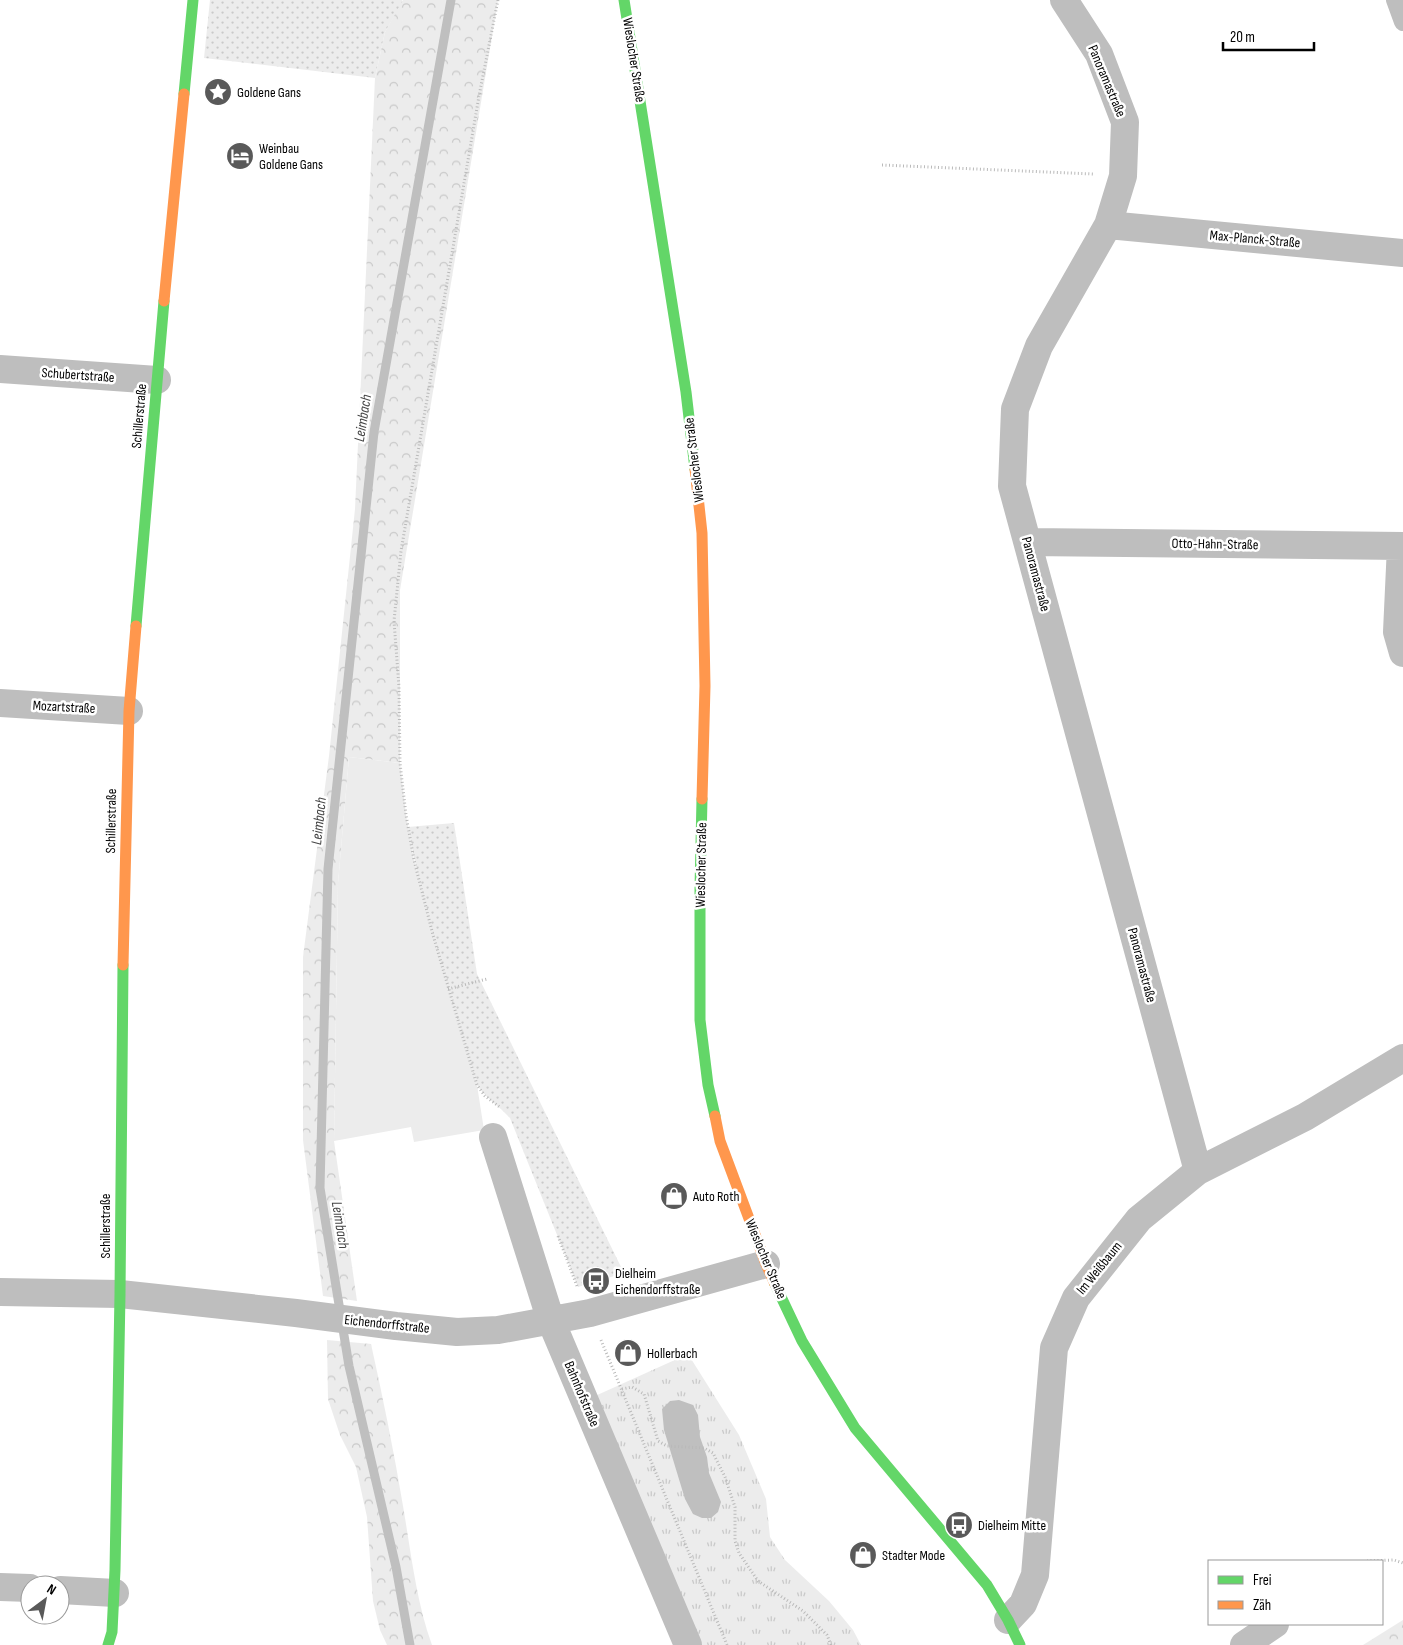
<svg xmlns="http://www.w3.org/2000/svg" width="1403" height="1645" font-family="'Sofia Sans Condensed',sans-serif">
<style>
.grass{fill:url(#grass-dots)}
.forest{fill:url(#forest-crowns)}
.park{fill:url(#park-tufts)}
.garden{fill:#ececec}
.water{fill:#bfbfbf}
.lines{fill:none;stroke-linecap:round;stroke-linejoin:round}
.stream{stroke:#bfbfbf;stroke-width:9}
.path{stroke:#b9b9b9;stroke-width:3;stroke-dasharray:1 2.5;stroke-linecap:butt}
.lane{stroke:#bebebe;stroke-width:18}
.street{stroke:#bebebe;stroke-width:28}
.fast{stroke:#63d668;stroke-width:11}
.slow{stroke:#ff974d;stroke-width:11}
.labels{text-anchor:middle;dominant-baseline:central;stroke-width:5;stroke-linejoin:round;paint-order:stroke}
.street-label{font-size:14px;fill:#000;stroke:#fff}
.poi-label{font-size:14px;fill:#000;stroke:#fff;text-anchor:start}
.water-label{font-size:15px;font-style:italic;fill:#444;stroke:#fff}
</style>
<defs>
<pattern id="grass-dots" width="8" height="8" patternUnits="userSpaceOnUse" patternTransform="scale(1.25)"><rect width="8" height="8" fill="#ececec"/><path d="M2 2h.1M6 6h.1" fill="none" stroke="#c9c9c9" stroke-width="1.8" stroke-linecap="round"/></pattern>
<pattern id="forest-crowns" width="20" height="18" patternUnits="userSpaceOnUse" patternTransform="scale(1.25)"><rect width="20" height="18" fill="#ececec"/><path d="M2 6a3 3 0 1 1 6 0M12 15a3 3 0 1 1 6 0" fill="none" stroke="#c9c9c9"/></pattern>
<pattern id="park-tufts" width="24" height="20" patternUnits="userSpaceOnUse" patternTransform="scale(1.25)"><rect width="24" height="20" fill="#ececec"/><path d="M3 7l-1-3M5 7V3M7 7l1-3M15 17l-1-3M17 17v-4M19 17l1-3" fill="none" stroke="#c9c9c9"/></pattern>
</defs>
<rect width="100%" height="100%" fill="#fff"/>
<path class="grass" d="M210 0H402L403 2 385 32 375 78 204 58Z
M454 823 477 974 624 1273 578 1287 510 1118C499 1106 486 1098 477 1085 451 1000 424 914 408 827Z"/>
<path class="forest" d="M403 0H498L400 590V763L349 757 338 883 334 1141 357 1301 323 1296 303 1140V957L329 756 355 509 375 78 385 32Z
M327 1340 371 1344C383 1398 394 1452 403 1506 411 1552 416 1601 432 1645H387L380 1630 373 1601 367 1517 356 1467 340 1435 328 1399Z
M1403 1620V1645H1363Z"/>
<path class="park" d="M688 1354 739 1435 766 1499 770 1537 785 1560 829 1601 853 1630 861 1645H688L584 1401Z"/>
<path class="garden" d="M349 757 400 763 406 815 414 860 448 989 477 1085 484 1130 414 1142 411 1127 334 1141 338 883Z"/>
<path class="water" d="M679 1400 693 1405 698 1415 700 1437 707 1457 709 1473 721 1502 718 1512 711 1518H702L693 1514 685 1499 664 1430 662 1409 670 1401Z"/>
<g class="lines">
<path class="stream" d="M410 1645 396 1567 349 1366 320 1188 328 869 374 432 451 0"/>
<path class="path" d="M498 0 479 96 401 551 394 621 399 687 400 763 406 815 414 860 433 935 477 1085 485 1096 501 1108
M882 165 1093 174
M448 989 487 979
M558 1236 577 1286
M601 1340 727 1645
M622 1389 632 1387 644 1394 658 1441 667 1446 704 1448 713 1453 725 1477 735 1507V1541L739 1553 758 1581 803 1611 827 1635 831 1645
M1367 1561 1394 1560 1403 1563"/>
<path class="lane" d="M1395 0 1403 22"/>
<path class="street" d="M1064 0 1099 54 1125 122 1123 176 1108 225 1039 346 1015 409 1012 486 1198 1171
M1108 225 1403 253
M0 369 157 380
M1028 542 1403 546
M1401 546 1397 632 1403 653
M0 703 129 711
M493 1137 551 1321 688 1645
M0 1292 120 1294 296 1313 396 1326 457 1332 498 1330 590 1313 766 1264
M0 1587 30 1588
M60 1590 115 1593
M1008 1620 1023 1604 1035 1575 1054 1348 1076 1298 1139 1219 1198 1171 1305 1117 1403 1058
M1244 1645 1275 1624"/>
<path class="fast" d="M624 0 686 392 695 469
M184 94 193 0
M136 626 164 301
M702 799 700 888V1020L708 1085 715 1116
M775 1284 802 1341 855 1428 987 1585 1008 1620 1020 1645
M108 1645 112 1632 115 1570 120 1294 123 965"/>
<path class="slow" d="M164 301 184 94
M695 469 702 533 705 686 702 799
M123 965 129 711 136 626
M715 1116 720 1141 766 1264 775 1284"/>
</g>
<defs>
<g id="sight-disc" transform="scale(1.4375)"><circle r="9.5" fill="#595959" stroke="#fff"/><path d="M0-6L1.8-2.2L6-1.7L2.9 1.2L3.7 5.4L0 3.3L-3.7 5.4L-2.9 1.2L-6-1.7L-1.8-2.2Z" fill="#fff"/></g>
<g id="hotel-disc" transform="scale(1.4375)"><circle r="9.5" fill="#595959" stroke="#fff"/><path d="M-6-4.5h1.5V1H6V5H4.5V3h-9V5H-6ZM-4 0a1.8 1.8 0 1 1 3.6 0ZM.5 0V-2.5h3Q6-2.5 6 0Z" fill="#fff"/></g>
<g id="shop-disc" transform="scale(1.4375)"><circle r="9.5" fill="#595959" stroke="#fff"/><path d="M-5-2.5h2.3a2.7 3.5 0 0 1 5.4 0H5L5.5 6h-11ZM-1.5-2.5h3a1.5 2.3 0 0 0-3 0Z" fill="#fff"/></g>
<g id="bus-disc" transform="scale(1.4375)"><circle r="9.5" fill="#595959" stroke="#fff"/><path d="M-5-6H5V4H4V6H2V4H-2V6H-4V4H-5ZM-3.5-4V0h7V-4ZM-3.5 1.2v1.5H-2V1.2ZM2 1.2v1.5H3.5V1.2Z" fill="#fff"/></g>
</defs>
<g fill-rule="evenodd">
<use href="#sight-disc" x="218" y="92"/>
<use href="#hotel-disc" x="240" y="156"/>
<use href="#shop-disc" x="674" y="1196"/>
<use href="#bus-disc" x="596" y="1281"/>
<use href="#shop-disc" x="628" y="1353"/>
<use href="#bus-disc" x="959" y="1525"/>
<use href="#shop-disc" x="863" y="1555"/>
</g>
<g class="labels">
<g class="street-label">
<text transform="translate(634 60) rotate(81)">Wieslocher Straße</text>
<text transform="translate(1107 81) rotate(67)">Panoramastraße</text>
<text transform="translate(1255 239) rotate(5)">Max-Planck-Straße</text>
<text transform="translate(78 375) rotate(4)">Schubertstraße</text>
<text transform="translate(139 416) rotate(-85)">Schillerstraße</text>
<text transform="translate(694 460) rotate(-97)">Wieslocher Straße</text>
<text transform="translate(1215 544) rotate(1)">Otto-Hahn-Straße</text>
<text transform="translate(1036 574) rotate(75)">Panoramastraße</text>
<text transform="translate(64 707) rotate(3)">Mozartstraße</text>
<text transform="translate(111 821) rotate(-89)">Schillerstraße</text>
<text transform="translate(701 865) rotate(-89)">Wieslocher Straße</text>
<text transform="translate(1142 965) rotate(75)">Panoramastraße</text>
<text transform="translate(105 1226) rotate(-90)">Schillerstraße</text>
<text transform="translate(766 1259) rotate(67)">Wieslocher Straße</text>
<text transform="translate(1099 1268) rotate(-51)">Im Weißbaum</text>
<text transform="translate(387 1324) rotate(6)">Eichendorffstraße</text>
<text transform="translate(582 1394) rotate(67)">Bahnhofstraße</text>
</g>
<g class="poi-label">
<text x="237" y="92">Goldene Gans</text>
<text x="259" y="148">Weinbau<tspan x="259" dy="16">Goldene Gans</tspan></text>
<text x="693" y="1196">Auto Roth</text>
<text x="615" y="1273">Dielheim<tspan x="615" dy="16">Eichendorffstraße</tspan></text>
<text x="647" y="1353">Hollerbach</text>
<text x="978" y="1525">Dielheim Mitte</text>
<text x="882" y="1555">Stadter Mode</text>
</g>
<g class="water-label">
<text transform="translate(363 418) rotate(-81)">Leimbach</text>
<text transform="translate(319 821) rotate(-84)">Leimbach</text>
<text transform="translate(340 1225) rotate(81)">Leimbach</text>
</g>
</g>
<rect x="1208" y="1560" width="175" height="65" fill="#ffffff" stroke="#999999"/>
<rect x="1218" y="1576" width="25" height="8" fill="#63d668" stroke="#999999"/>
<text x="1253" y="1585" font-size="15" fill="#000000">Frei</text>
<rect x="1218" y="1601" width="25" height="8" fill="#ff974d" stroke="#999999"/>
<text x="1253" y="1610" font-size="15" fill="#000000">Zäh</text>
<g transform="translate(45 1600) rotate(32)"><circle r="24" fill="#ffffff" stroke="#999999"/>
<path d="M0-4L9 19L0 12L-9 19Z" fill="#595959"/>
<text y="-8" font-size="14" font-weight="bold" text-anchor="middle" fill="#000000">N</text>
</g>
<path d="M1223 42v8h91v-8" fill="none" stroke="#000000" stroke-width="2.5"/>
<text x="1230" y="42" font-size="15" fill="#000000" stroke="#ffffff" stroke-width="4" paint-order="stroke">20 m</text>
</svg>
